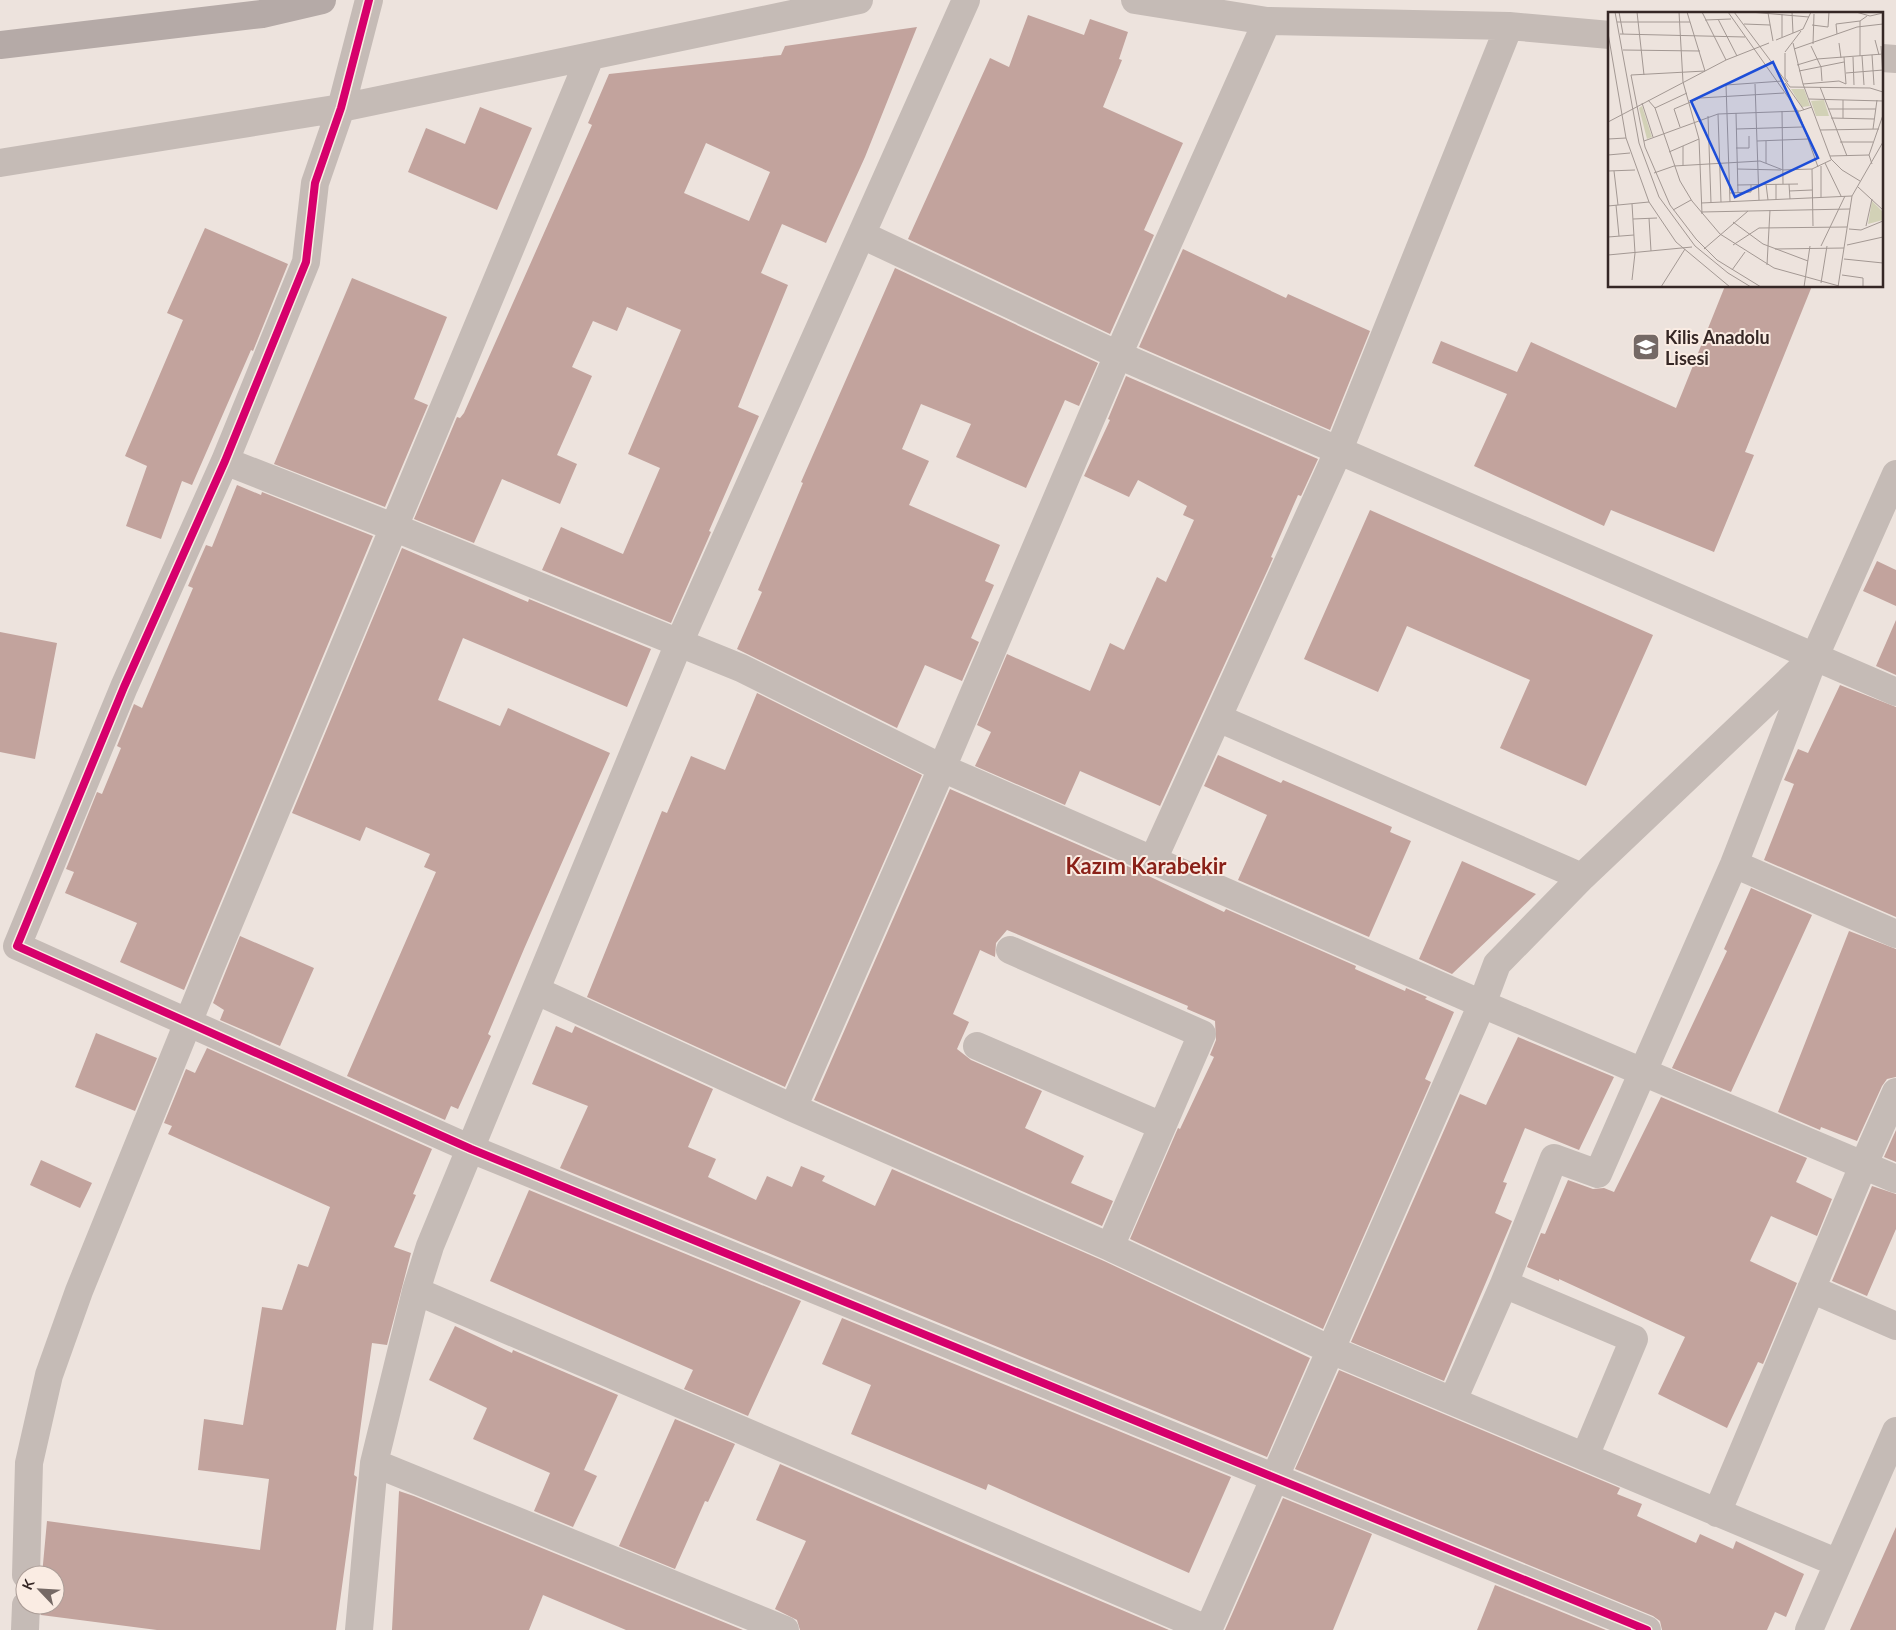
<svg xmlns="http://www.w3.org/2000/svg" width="1896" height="1630" font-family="Lato,sans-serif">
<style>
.building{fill:#c2a39d;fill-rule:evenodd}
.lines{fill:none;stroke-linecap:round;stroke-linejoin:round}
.minor{stroke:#c5bbb6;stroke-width:28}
.secondary{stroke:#b5aaa7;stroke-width:28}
.cycleway-casing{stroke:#faece3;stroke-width:11}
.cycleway{stroke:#d6006c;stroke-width:8}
.labels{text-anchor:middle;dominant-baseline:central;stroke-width:4;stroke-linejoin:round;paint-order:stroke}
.poi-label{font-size:18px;font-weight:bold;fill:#352725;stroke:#faece3;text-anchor:start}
.district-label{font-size:22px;font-weight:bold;fill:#8a2118;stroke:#faece3}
.inset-road{fill:none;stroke:#a39893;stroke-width:1}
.view{fill:#1d4ed8;fill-opacity:0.15;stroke:#1d4ed8;stroke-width:2.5}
.inset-edge{fill:none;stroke:#352725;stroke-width:2.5}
</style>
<rect width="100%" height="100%" fill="#ede3dd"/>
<path class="building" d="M1028 15 1084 35 1090 19 1128 32 1119 59 1122 60 1103 107 1183 143 1144 230 1154 235 1110 334 908 239 990 58 1009 67Z
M917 27 865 157 826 243 782 224 761 273 788 285 738 407 759 416 709 531 711 532 671 623 542 570 561 527 623 554 660 468 628 454 681 330 627 307 617 331 593 321 572 367 592 376 557 455 577 464 560 504 502 479 474 543 414 519 457 417 460 418 464 413 592 125 588 123 609 74 781 55 785 46ZM706 143 770 172 749 221 684 193Z
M480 107 532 128 497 210 408 172 426 128 465 144Z
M205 228 288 264 253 351 251 350 192 485 182 481 161 539 126 526 147 466 125 456 183 320 167 313Z
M1183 249 1286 298 1288 294 1370 331 1330 430 1139 347Z
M895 268 1098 363 1079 406 1065 400 1026 488 956 457 971 424 921 404 902 449 929 461 909 505 1000 545 985 581 994 585 971 638 979 642 962 681 925 665 897 728 737 649 762 592 758 590 803 483 801 482Z
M352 278 447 317 414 399 428 405 385 507 274 464Z
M1725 286H1812L1745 452 1754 455 1714 552 1611 510 1604 526 1474 466 1507 394 1432 363 1441 341 1517 372 1531 342 1676 408Z
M1126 376 1318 459 1301 496 1298 495 1271 557 1273 558 1160 806 1080 771 1065 805 975 766 991 732 977 725 1007 654 1090 691 1110 643 1124 650 1157 577 1166 582 1194 520 1183 515 1187 506 1138 480 1129 497 1084 476 1110 420 1108 419Z
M237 485 261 495 262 492 373 536 184 990 120 962 137 923 65 893 74 872 66 869 97 792 102 794 121 748 117 746 134 704 142 708 193 588 188 586 206 545 212 547Z
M1370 510 1653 635 1586 786 1500 748 1530 680 1407 626 1378 692 1304 659Z
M402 548 528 602 529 599 651 649 627 707 463 638 438 700 500 726 508 708 610 753 524 949 488 1034 491 1036 458 1109 451 1106 445 1120 347 1076 436 872 424 867 430 854 366 827 360 841 292 813Z
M1877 561 1896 570V606L1863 591Z
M1896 620V675L1876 666Z
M0 632 57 643 35 759 0 752Z
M1840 685 1896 707V917L1764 860 1794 784 1784 780 1798 749 1808 753Z
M757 693 922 775 785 1087 587 997 662 811 667 813 691 756 725 770Z
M1218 755 1281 783 1283 780 1392 827 1390 832 1411 841 1369 937 1238 880 1267 815 1204 786Z
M950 789 1134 869 1224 912 1226 909 1356 966 1355 969 1405 991 1406 988 1427 997 1425 999 1454 1012 1425 1079 1431 1082 1323 1329 1130 1239 1178 1128 1180 1129 1214 1057 1210 1055 1216 1040 1215 1021 1187 1009 1188 1006 1007 930 996 943 995 957 980 950 953 1014 969 1022 957 1049 971 1060 1042 1091 1025 1128 1084 1156 1071 1183 1113 1201 1102 1226 814 1100Z
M1462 861 1536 894 1452 974 1419 959Z
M1751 888 1812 915 1731 1092 1672 1068 1727 951 1724 949Z
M1849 931 1896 949V1077L1887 1079 1882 1086 1857 1141 1821 1127 1820 1130 1778 1112Z
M240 936 314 968 280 1046 220 1020 224 1010 213 1003Z
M556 1026 572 1033 575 1026 713 1089 688 1147 716 1159 708 1177 756 1200 767 1176 792 1187 801 1166 825 1176 822 1181 875 1206 892 1169 1104 1261 1310 1358 1267 1457 560 1168 588 1106 532 1084Z
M96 1033 157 1058 135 1111 75 1087Z
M1518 1037 1614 1077 1579 1150 1525 1128 1503 1182 1507 1183 1495 1213 1512 1221 1444 1381 1351 1342 1460 1094 1486 1105Z
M207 1048 432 1149 413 1194 416 1195 394 1247 411 1253 387 1345 372 1343 354 1475 357 1477 336 1630H157L41 1615 42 1605H55V1575H42L47 1521 260 1550 269 1479 198 1470 204 1419 243 1425 262 1307 282 1310 298 1264 308 1267 330 1207 168 1134 172 1126 164 1123 186 1069 195 1073Z
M1661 1097 1807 1158 1796 1182 1832 1199 1817 1236 1771 1216 1750 1261 1797 1283 1763 1364 1758 1362 1727 1428 1658 1394 1685 1337 1559 1279V1281L1527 1267 1541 1233 1545 1234 1568 1180 1593 1189 1604 1188 1614 1192Z
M1896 1130V1162L1884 1157Z
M41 1160 92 1183 80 1208 30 1185Z
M1872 1186 1896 1194V1229L1867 1296 1832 1281Z
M529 1190 801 1301 748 1416 684 1389 693 1370 490 1281Z
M842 1318 1231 1477 1189 1573 988 1484 986 1490 851 1434 871 1385 822 1364Z
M455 1326 512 1353 513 1350 618 1395 584 1470 597 1476 573 1527 534 1511 550 1473 473 1439 487 1408 429 1380Z
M1339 1370 1620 1488 1617 1494 1642 1504 1637 1516 1696 1543 1700 1534 1733 1549 1736 1541 1804 1574 1786 1617 1775 1612 1767 1630H1662L1660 1621 1653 1616 1295 1469Z
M675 1419 735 1444 708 1502 705 1501 675 1569 619 1546Z
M780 1464 973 1547 1169 1630H800L797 1620 775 1609 806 1541 756 1520Z
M399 1491 414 1496 743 1630H626L543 1595 529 1630H392Z
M1283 1498 1372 1534 1333 1630H1225Z
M1896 1527V1630H1850Z
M1495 1585 1606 1630H1477Z"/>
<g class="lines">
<path class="minor" d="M369 0 341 108 315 183 306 262 225 461 124 687 17 946 471 1149 1647 1630
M1135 0 1267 21 1509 26 1610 35
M1882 58 1896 59
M0 163 341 108 859 0
M862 235 1118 355 1896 692
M225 461 393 527 741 668 942 768 1482 1004 1896 1179
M1218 718 1582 877
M1153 860 1338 452 1509 26
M1734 864 1896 934
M1010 950 1202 1034 1110 1247
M537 991 793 1108 1110 1247 1331 1350 1838 1563
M977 1046 1162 1126
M793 1108 942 768 1118 355 1267 21
M1504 1284 1634 1339 1585 1456
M1811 1289 1896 1326
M416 1291 1209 1630
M1453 1400 1504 1284 1554 1158 1598 1174 1734 864 1812 663
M374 1463 785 1630
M1717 1513 1863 1166 1896 1092
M26 1575 29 1463 49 1375 79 1291 211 966 590 57
M25 1630 26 1605
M359 1630 374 1463 416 1291 430 1246 679 643 966 0
M1208 1630 1482 1004 1497 964 1582 877 1815 656 1896 474
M1809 1630 1896 1431"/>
<path class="secondary" d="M0 45 262 14 322 0"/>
<g class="cycleway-casing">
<path id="cycleway" d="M369 0 341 108 315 183 306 262 225 461 124 687 17 946 471 1149 1647 1630"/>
</g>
<use href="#cycleway" class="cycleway"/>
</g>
<defs>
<g id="school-square" transform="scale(1.4375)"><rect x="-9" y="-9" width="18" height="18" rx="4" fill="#756965" stroke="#faece3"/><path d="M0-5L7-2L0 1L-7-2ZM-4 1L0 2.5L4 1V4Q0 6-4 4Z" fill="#fff"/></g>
</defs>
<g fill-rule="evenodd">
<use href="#school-square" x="1646" y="347"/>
</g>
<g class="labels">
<g class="poi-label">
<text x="1665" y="337">Kilis Anadolu<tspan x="1665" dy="21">Lisesi</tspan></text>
</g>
<g class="district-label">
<text x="1146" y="865">Kazım Karabekir</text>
</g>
</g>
<g transform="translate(1608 12)">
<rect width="275" height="275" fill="#ede3dd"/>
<path d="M183 77H196L202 94 194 95ZM216 88 221 104H208L203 89ZM34 94 44 125 39 127 31 96ZM264 189 275 200V208L260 212Z" fill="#d2d1b6"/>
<path class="inset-road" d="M7 0 31 131 51 185 87 234 120 261 143 275M11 0 15 22M29 0 36 63M71 0 75 70 91 127 94 202M94 0 118 48M120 0 190 99 210 155M126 0 159 44M142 0 201 5M184 0 185 21M248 0 262 4 275 1M160 1 165 29M174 2V25M110 7 129 44M97 8 123 7M252 9V44M9 10H82M136 12 162 13M204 13 220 15 221 0M0 21 18 126 41 190 68 230 122 275M12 22 137 25M229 22 228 12 252 9 259 4M168 28 195 17 203 0M267 28 271 43M185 31 195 72 223 147 234 158 252 169M231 31 233 46M205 32 206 2M203 34 213 55 214 69M273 34 275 66M186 37 249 15 275 12M15 38 92 39M177 40 193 19M177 41V66L180 70M264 43 266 73M159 44 182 75 262 76 275 80M254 44 256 73M245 45 246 73M189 53 209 47 275 42M191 59 236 50M238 61 275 58M23 63 37 135 62 193 88 227 109 248 153 275M23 63 97 59 79 0M177 71 196 98M147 72 151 188M195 72 231 69 238 72 236 45M212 75 239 144M201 87 275 89M40 88 47 96 72 169 84 189 112 222 166 256 231 274M34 91 45 125M47 96 79 81M220 97H268M174 99 175 172M128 101 130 181M110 102 113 190M100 104 103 191M223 106 266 107M235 106V88M0 110 118 48 161 31M72 115 66 97 92 86 176 81M128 117 194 115M265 117 269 88M212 118 271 117M0 127 18 126M36 129 110 102 192 99 204 95M149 129 200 127M158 129V151M232 130H265M75 134V153M128 136H141V124M61 140 91 127M0 143 22 141M222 144 261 143M217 151 233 184M264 152 261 143 275 103M213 154V185M129 157 173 158M204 157 205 214M0 159 27 158M6 159 10 193M46 161 66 154 152 149 175 158 204 157 223 148M158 172 160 188M168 172V188M181 172 182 187M129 173 190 172M250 175 275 198M181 179 204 178M122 181 143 180V173M122 190 118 73 175 69M93 191 244 184M8 193 11 224M0 194 41 190M65 198 83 188M93 200 242 197M41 206 43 239M25 207 49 206M125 210 155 232 200 249M258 214 264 187M241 217 253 218 275 209M0 225 26 223M125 233 151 216 239 215M239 233 275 225M213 234 237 184M96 237 140 199M167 237 236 236M0 243 84 235M236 247 275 251M159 253 162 198M124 258 137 240M234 263 255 266V275M24 268 27 241 24 192M213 271 219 234M53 275 77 237M196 275 202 234M230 275 244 184 275 130"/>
<path class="view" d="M165 50 210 146 127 185 83 89Z"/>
<rect width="275" height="275" class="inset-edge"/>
</g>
<g transform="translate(40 1590) rotate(295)"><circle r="24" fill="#faece3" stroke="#ab9d97"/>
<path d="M0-4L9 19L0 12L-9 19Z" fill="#756965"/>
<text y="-8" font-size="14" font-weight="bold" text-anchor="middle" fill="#352725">K</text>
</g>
</svg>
